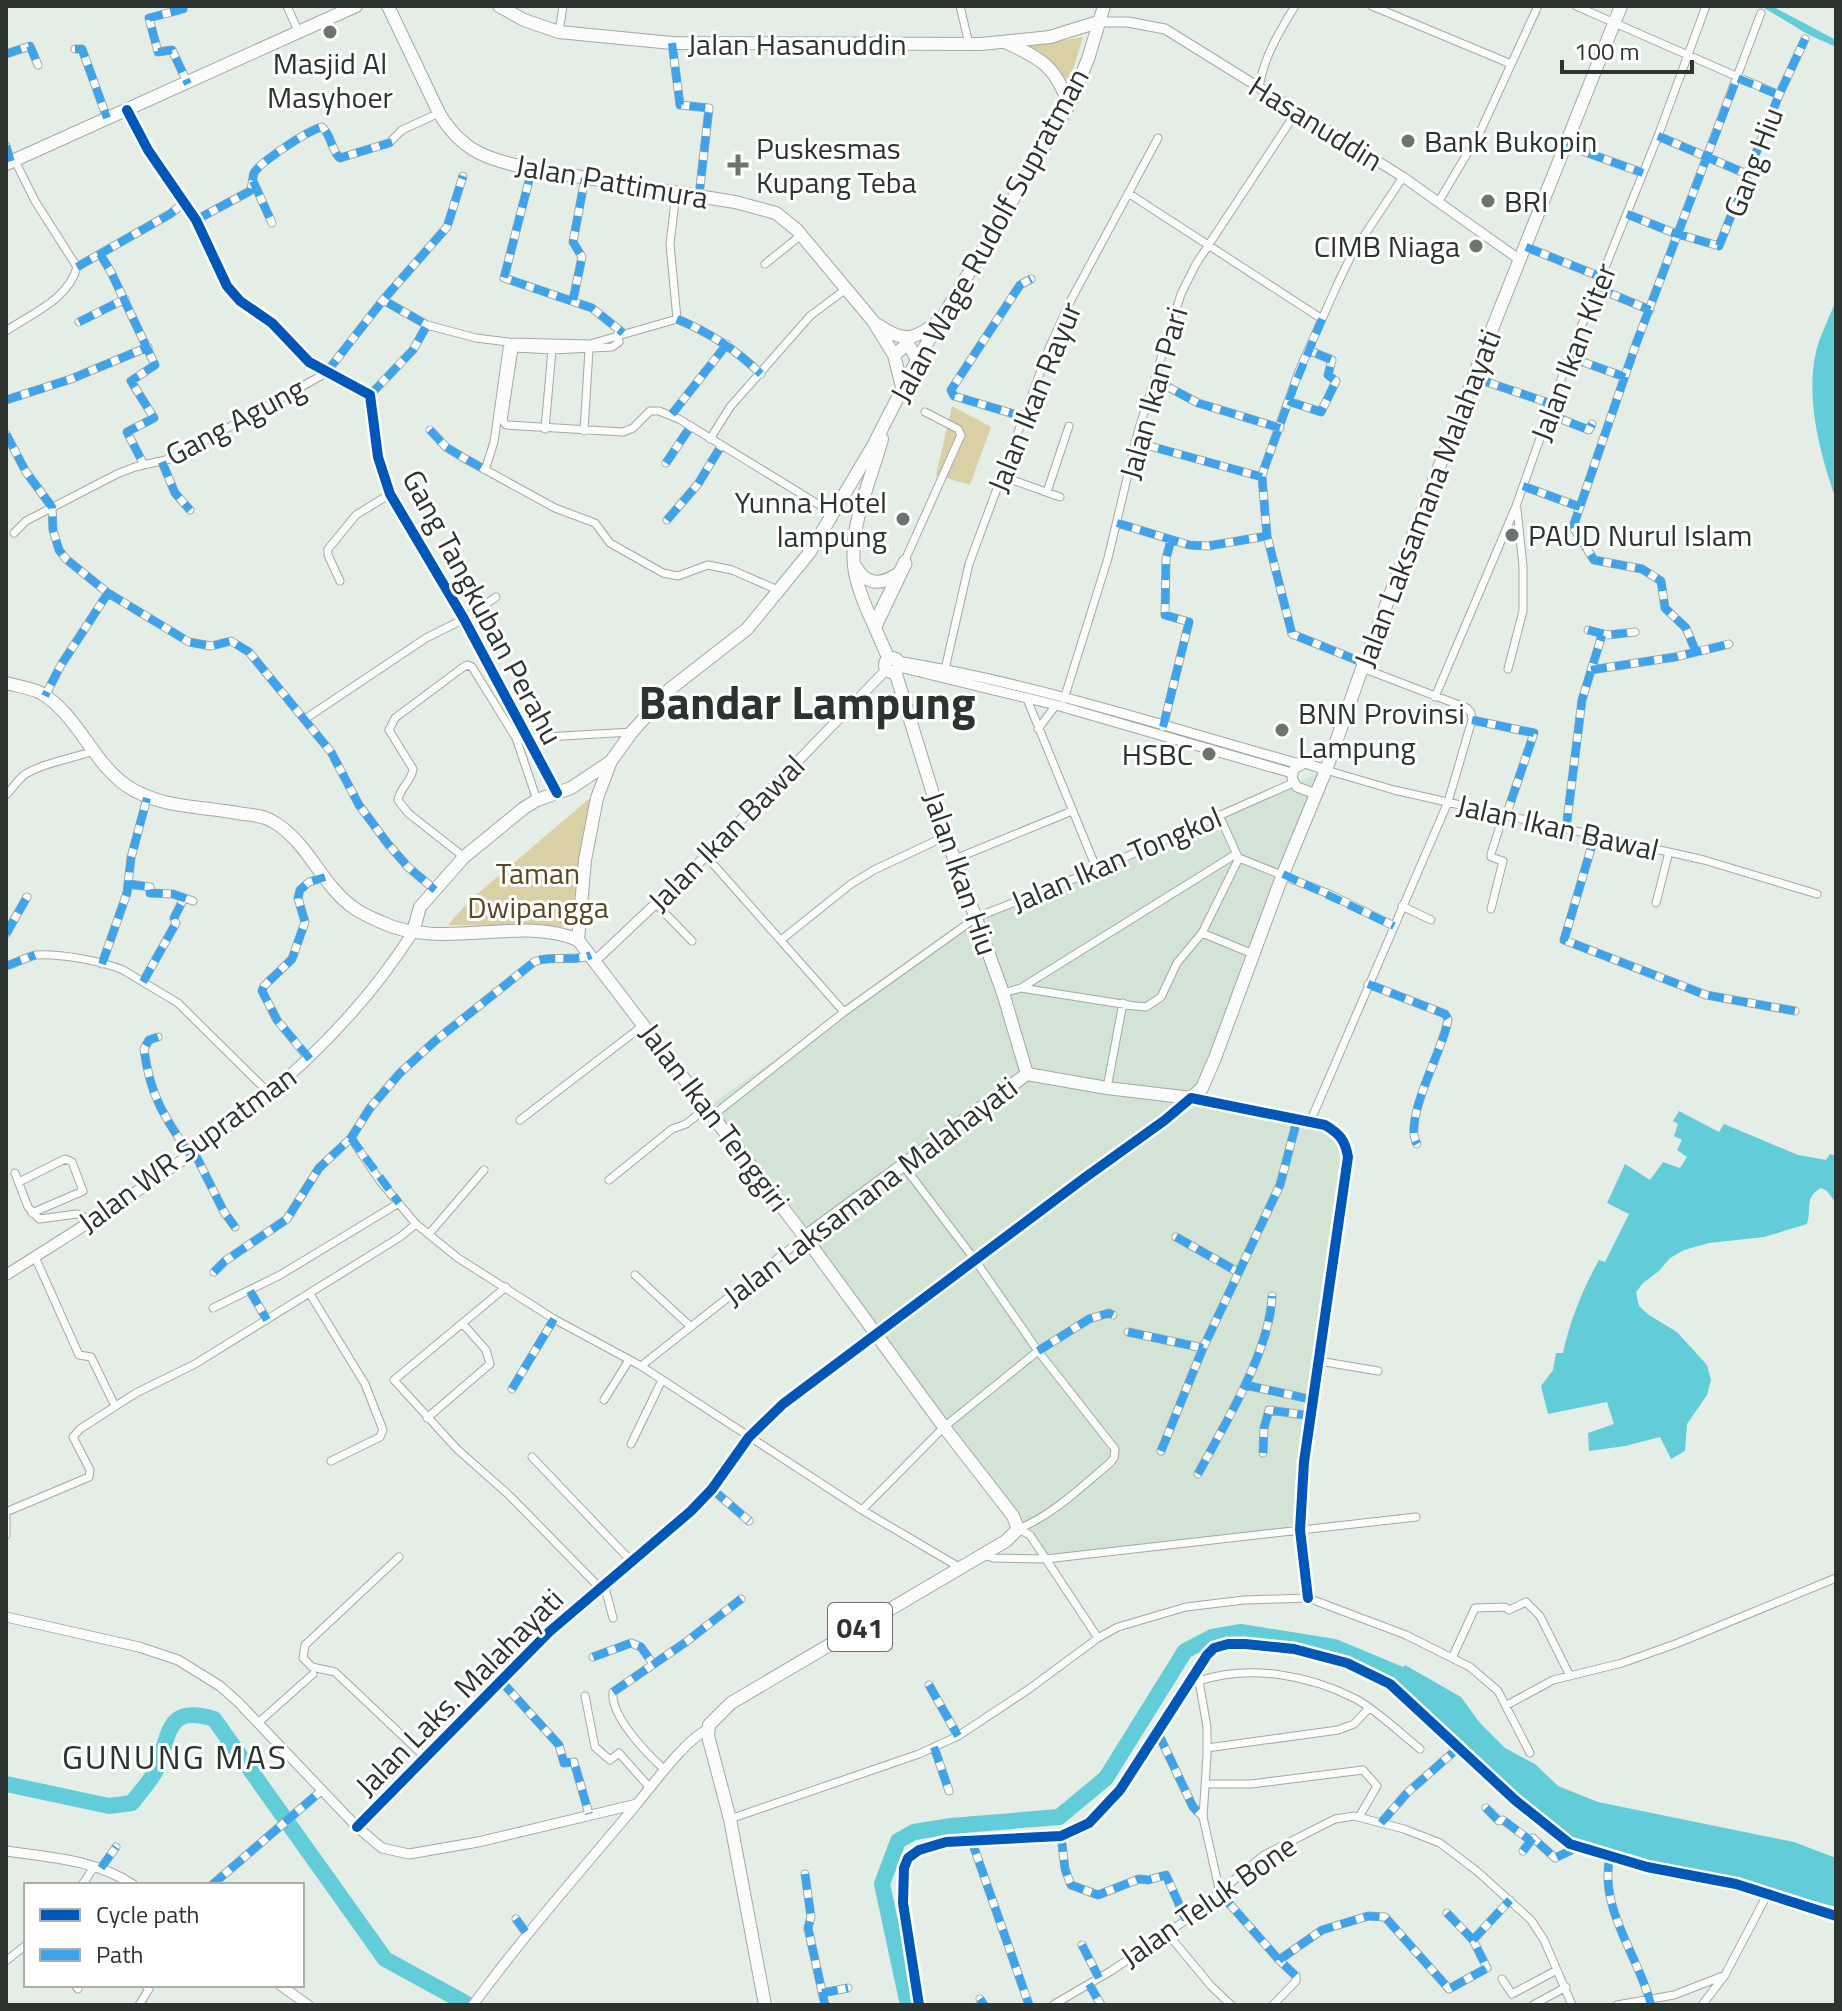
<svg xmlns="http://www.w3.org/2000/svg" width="1842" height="2011" font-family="'Titillium Web',sans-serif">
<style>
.built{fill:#d3e3d6}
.green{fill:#dad0a6}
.water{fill:#62ccd8}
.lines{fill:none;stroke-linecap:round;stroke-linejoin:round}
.river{stroke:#62ccd8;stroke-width:16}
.minor-casing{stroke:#a2a9a3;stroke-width:9}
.tertiary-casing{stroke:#a2a9a3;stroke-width:11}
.secondary-casing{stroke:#a2a9a3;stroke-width:12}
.primary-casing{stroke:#a2a9a3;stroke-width:14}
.trunk-casing{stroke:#a2a9a3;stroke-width:14}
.minor{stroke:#fbfcfb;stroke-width:7}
.tertiary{stroke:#fbfcfb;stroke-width:9}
.secondary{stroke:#fbfcfb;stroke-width:10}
.primary{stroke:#fbfcfb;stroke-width:12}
.trunk{stroke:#fbfcfb;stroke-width:12}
.quiet{stroke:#3ea3eb;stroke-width:8;stroke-dasharray:16 8;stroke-linecap:butt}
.cycleway-casing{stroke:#fff;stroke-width:15}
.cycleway{stroke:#0057b8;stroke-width:10}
.poi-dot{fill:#6d746e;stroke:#fff;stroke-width:3}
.labels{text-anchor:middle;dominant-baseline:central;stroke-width:6;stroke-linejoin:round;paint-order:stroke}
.shield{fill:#fff;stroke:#6c706d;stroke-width:2}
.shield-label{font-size:28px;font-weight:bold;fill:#2d332e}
.street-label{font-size:30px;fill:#2d332e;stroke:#fff}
.poi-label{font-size:30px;fill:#2d332e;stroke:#fff;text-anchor:start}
.park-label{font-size:30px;fill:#574922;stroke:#fff}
.quarter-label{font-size:34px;letter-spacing:2px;fill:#2d332e;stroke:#fff}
.town-label{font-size:46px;font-weight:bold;fill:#2d332e;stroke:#fff}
</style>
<rect width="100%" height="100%" fill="#e4eee6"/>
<path class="built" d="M1326 770 1197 1099 1322 1124 1346 1145 1300 1530 1046 1559 1018 1529 706 1108 974 920Z"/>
<path class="green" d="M1083 37 1069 83 1050 60 1025 47Z
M952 406 991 427 970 485 936 475Z
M596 793 579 857 571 927 448 925 470 900Z"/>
<path class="water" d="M1761 6H1772L1836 40V47L1809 35Z
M1836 300V499C1819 451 1803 391 1819 341 1824 327 1831 314 1836 300Z
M1679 1111 1719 1132 1724 1124 1798 1155 1826 1160 1830 1154 1836 1156V1203L1827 1191 1821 1188C1804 1197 1812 1208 1807 1224L1764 1237 1709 1243 1684 1250 1670 1258 1659 1271 1643 1283 1636 1292 1639 1306 1649 1315 1677 1332 1707 1365 1711 1380 1707 1395 1687 1424 1685 1451 1671 1459 1660 1437 1625 1446 1589 1451 1588 1433 1614 1424 1607 1402 1548 1414 1541 1386 1553 1370 1556 1353H1563C1570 1320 1583 1289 1599 1260L1605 1262 1629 1214 1607 1203 1625 1164 1650 1180 1663 1162 1680 1168 1687 1157 1677 1150 1682 1140 1674 1136 1678 1124 1673 1121Z
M1405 1665 1461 1697 1480 1723 1505 1748 1535 1764 1558 1786 1598 1802 1794 1842 1836 1858V1907L1746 1883 1629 1862 1569 1843 1538 1818 1392 1683Z"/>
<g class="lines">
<path class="river" d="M6 1784 109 1806 132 1803C139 1793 149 1783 155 1772 171 1738 163 1703 214 1719L385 1959 469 2005
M908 2005 882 1884 898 1841 914 1832 951 1826 1059 1817 1106 1778 1185 1651 1212 1637 1241 1632 1334 1647 1399 1674"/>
<g class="minor-casing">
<path id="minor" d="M183 6V9L149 18 158 52 172 50 188 84
M287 6 299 33
M960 6 969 44
M1372 6 1511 64
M1576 6 1779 95
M559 32 563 6
M672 43 680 105 709 108 699 196
M75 49H82L107 118
M6 54 30 46 38 65
M1259 87C1264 57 1279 32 1295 6
M127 110 148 150 196 220 227 286 240 301 272 323 309 362 370 395 378 457 390 494 464 619 557 793
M1658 136 1749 175
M1566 145 1643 173
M6 146 11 162
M532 169 504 278 592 308 623 333
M254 183 272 223
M676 193 670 244 677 319
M1128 193 1322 319
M1439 201 1480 132 1538 6
M1627 214 1674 233 1719 246 1779 95 1805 39
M196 220 250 191C253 185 252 179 254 173 260 162 310 129 322 127 332 136 331 150 340 158L389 143 402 130 439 113
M1526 247 1601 277
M100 254 111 272 155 365 131 381 154 418 127 432 144 465
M765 264 801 235
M77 267 170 214 184 203
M1597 288 1650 310
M383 300 427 325 476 338 508 342 590 344 677 319
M573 300 582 257 573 242 585 178
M677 319C710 333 735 349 761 374
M79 322 125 299
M6 331C32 313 68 300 77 267L35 201 15 161
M618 334 619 342 612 347 552 350 514 348 503 421 506 425 623 432 633 428 650 411H659L679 419 834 514
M1569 357 1625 377
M1475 378 1552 404
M1155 380 1198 403 1280 428
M370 395 413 350 427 325
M6 400 71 379 148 347
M1288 401 1321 412 1336 381 1328 375 1332 360 1308 350
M672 414 727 344
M1548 414 1589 430 1592 424
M1024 417 954 396 951 390 1020 285 1031 279
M545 429 552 350
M430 430 446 447 462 457 555 508 595 523 610 543 663 573 678 576 708 565 732 570 780 591
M584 431 589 350
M6 434 26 472 52 507 53 530 59 550 66 559 108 593 61 665 45 696
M710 439 730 407 810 316 846 289
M1135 442 1262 477
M162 462 175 493 190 510
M666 463 691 426
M485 470 494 442 508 342
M1001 476 1060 497
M1523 486 1580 507
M1047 492 1069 426
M667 520 698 484 721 446
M1117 523 1189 545 1208 546 1267 536
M14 533 26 521 117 474 135 467 174 458 326 373 383 300 447 227 463 176
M340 581 328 555V549L356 515 390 494
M108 593 189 642 211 646 231 641 249 652 331 752 359 805 388 844 408 867 435 890
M873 621 903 560 906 558 961 435 958 429 925 412
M877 629 908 564 906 558
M1588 630 1608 635 1635 632
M1696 652 1686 628 1665 608 1661 581 1642 569 1594 560 1573 527 1636 344 1761 13
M1364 663 1292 634 1267 536 1262 477 1264 469 1299 371 1338 283 1352 254 1403 177
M945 669 969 564 1050 346 1071 300 1158 138
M1508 669 1523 611V566L1517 509
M1591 670 1675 657 1729 644
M1435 697 1516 506 1569 357 1658 136 1706 6
M1027 699 1097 870
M1064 699 1108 558 1138 432 1181 294 1196 264 1297 111
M305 719 426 638 464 619 496 597
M1472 720 1534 733 1506 816
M1163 727 1189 622 1165 615 1166 559 1171 540
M1038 729 1056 705
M528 738 632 732
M1326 770 1394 790 1704 860 1817 894
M6 795C12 789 17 781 24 775 40 764 73 758 94 751
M1219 815 1238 857
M1566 829 1582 700 1602 635
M1595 835 1564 940 1706 995 1795 1011
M706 856 844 1012
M464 857 408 813 398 800C400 787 412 781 413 769L389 730 395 718 462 668 467 665 472 667 516 738 537 800
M1239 858 1329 894 1394 926
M955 859 1072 811
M129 884 150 887V893L173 894 193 901
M1656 903 1669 852
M656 904 692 941
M1402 906 1431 920
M1491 909 1503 861 1491 857V854L1503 816
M1202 933 1253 954
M6 934 27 897
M781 940 851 884 874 870 946 836
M102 964 127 893 131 858 147 798
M6 966C16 963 26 957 36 955 58 953 102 961 123 970L178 1003 271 1095
M143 982 176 923 174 918 184 898
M1368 984 1445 1014 1448 1019C1445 1047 1402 1119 1417 1144
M1021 988 1135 1006 1146 1007 1161 997 1177 963 1202 933 1239 858
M1003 993 1021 988 1236 854
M158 1037 149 1040 144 1049C150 1096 164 1116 190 1155
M309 1059 277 1020 262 991 264 986 292 959 305 922 298 898 300 890 309 882 325 877
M1107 1088 1123 1003
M1191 1098 1325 1125C1340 1134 1345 1140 1348 1157L1304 1462 1300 1530 1308 1598
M712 1116 844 1012 977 917 1094 871 1293 783
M520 1120 645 1024
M1310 1122 1448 802 1472 720 1471 713 1467 708 1362 668
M351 1138 380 1181 416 1224 458 1258 554 1319 641 1366 862 1510 959 1567
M194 1152 224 1212 235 1227
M903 1165 975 1260 1038 1351 1115 1449 1114 1458 1110 1463C1081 1487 1053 1515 1018 1529
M15 1173 28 1207 39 1219 77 1214 92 1220
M609 1180 672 1129 686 1124 706 1108
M19 1182 65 1159 72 1162 83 1191 32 1213
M429 1234 484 1170
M1176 1237 1238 1272
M35 1257 79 1355 91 1357 115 1406
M214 1272 225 1261 287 1219 319 1168 351 1138 370 1108 400 1073 435 1041 534 962C552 954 572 963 591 955
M635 1275 691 1327
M506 1287 394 1380 457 1449 510 1496 600 1588
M250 1291 267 1320
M310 1294 365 1384 383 1430 380 1437 331 1461
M213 1308 280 1275 399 1203
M1128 1332 1203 1348
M1319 1361 1378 1371
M641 1366 805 1237
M1245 1385 1314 1400
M512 1389 554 1319
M604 1400 629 1360
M427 1418 490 1364 486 1350 463 1324
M631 1444 662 1380
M1161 1451 1203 1348 1280 1185 1297 1120
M1263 1453 1264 1428 1269 1410 1311 1416
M532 1457 632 1562
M1198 1474C1224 1425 1270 1352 1272 1296
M712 1489 749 1521
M862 1510 944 1427 1038 1351 1089 1319 1109 1313 1113 1315
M1018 1529 1030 1535 1098 1638
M6 1535V1512L89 1477 90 1470 73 1437 80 1429 136 1393 195 1364 400 1237 416 1224
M984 1555 993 1558 1046 1559 1416 1517
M399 1557 305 1645 303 1658 312 1667 335 1672 426 1758
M604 1584 613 1618
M593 1657 631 1643 641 1647 653 1664
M1452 1658 1475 1608 1505 1607 1509 1610 1526 1602 1540 1616 1570 1676
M1193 1678 1199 1681 1207 1727V1755L1203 1817 1220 1893 1279 1960 1296 1976V1981L1273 2005
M501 1681 559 1745 564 1763 574 1762 589 1814
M1199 1681C1250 1664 1309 1675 1356 1699 1379 1712 1400 1733 1420 1749
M929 1685 958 1736
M585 1696 595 1747 610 1760 619 1753 650 1788
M1507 1705 1553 1680 1622 1663 1678 1643 1836 1578
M258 1723 313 1674
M1158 1733 1193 1807 1203 1817
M934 1747 949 1791
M1207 1748 1338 1730 1354 1724 1369 1708
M665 1770C648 1755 610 1716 613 1692L686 1642 741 1599
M1206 1784H1251L1363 1770 1377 1786 1359 1817
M1486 1808 1499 1821 1503 1820 1531 1841
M730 1819 919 1754 958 1736 1029 1689 1098 1638 1118 1627 1186 1607 1244 1600 1308 1598 1406 1635 1470 1667 1498 1691 1530 1753
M1381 1823 1407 1793 1458 1748
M1061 1836 1065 1869 1071 1885 1098 1895 1139 1879 1148 1880 1166 1875 1186 1920
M971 1839 1029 2005
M1523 1851 1533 1838 1555 1858 1578 1847
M1610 1856C1598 1908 1639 1956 1651 2005
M101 1868 116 1847
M805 1874 811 1917 808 1928 825 2005
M82 1885 94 1867
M212 1885 321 1791
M1447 1913 1473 1940
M516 1919 527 1934
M1167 1933 1211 1986 1231 2005
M1082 1945 1099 1978
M1279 1960 1322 1930 1368 1916 1385 1917 1449 1989 1487 1968 1473 1940 1510 1900
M6 1961 26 1945
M1502 1979 1512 1994 1557 1970
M1089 1984 1101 2005
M75 1985 78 1989
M822 1993 848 1988
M980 1999 984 2005
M139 2005 149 1989 145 1985
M919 2005 903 1903 904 1868 908 1858 919 1850 946 1842 1061 1836 1089 1823 1120 1790 1207 1655 1214 1648 1228 1644H1245L1294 1649 1347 1663 1390 1684 1515 1800 1570 1844 1647 1867 1736 1884 1836 1916
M1053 2005 1111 1971 1186 1920 1264 1855 1335 1819 1354 1816 1404 1829 1440 1843 1478 1872 1531 1920 1544 1940 1572 2005
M1533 2005 1566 1987
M1617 2005 1674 1995 1723 1976
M1702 2005 1725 1975 1767 1895"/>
</g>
<g class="tertiary-casing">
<path id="tertiary" d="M1098 22H1128L1165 29 1403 177 1520 260
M897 661C1033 683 1167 727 1299 764
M899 667 1056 705 1292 773
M1316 794 1297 787 1292 778 1294 769 1305 763 1326 770
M596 960 706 856 887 669
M6 1617 139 1647 178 1660 220 1686 238 1702 357 1827 382 1848 409 1854 478 1842 637 1804
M357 1827 549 1632 691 1511 712 1489 749 1437 783 1404 1083 1179 1165 1120 1191 1098
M6 1851C48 1857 98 1860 133 1885
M280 1985 308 2005
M473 2005C524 1935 581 1871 636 1805 652 1786 686 1739 707 1730"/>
</g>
<g class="secondary-casing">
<path id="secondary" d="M6 1275C157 1179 315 1087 413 932"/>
</g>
<g class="primary-casing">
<path id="primary" d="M388 6 439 113C462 152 489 160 532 169L735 202 776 213 797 230 873 321 894 355 902 387
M499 6 524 20 559 32 672 43 981 44 1050 37 1098 22
M1007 43C1042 59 1056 67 1069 105
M6 164 356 6
M878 325C903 342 912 341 936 323
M894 355 905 346 910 347 917 360
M882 439C871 480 847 530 855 573 861 602 878 632 889 660
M856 567C866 584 879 586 896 575
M885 665a7 7 0 1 1 14 0a7 7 0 1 1-14 0Z
M895 671 946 836 1003 993 1027 1074
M413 932 420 907 464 857 524 808 537 800 571 788 610 762
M578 940 585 860 597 798 611 761 632 732 670 689 747 629 810 552 873 446 917 360 1069 105 1088 59 1104 6
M765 2005 730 1819 708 1736 709 1725 731 1703 1006 1541 1018 1529 1013 1516 944 1427 805 1237"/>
</g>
<g class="trunk-casing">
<path id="trunk" d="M6 683C17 686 31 688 41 693 78 715 92 762 127 786 161 809 204 806 243 814 253 815 264 816 272 821 308 841 321 885 354 908 362 914 372 918 381 922 441 951 520 915 578 940L805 1237 1027 1074 1107 1088 1191 1098 1202 1088 1215 1058 1283 874 1326 770 1364 663 1496 319 1621 6"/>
</g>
<use href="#minor" class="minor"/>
<use href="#tertiary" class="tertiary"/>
<use href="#secondary" class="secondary"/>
<use href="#primary" class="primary"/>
<use href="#trunk" class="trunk"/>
<path class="quiet" d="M183 6V9L149 18 158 52 172 50 188 84
M672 43 680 105 709 108 699 196
M75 49H82L107 118
M6 54 30 46 38 65
M1658 136 1749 175
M1566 145 1643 173
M6 146 11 162
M532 169 504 278 592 308 623 333
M253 181 272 223
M1627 214 1674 233 1719 246 1779 95 1805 39
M196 220 250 191C253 185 252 179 254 173 260 162 310 129 322 127 332 136 331 150 340 158L392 142
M1526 247 1601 277
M100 254 111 272 155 365 131 381 154 418 127 432 144 465
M77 267 170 214 184 203
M1597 288 1650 310
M573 300 582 257 573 242 585 178
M677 319C710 333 735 349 761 374
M1322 319 1293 389 1264 469 1262 477 1267 536 1292 634 1364 663
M79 322 125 299
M1569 357 1625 377
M326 373 383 300 447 227 463 176
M1475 378 1552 404
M1155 380 1198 403 1280 428
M370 395 413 350 427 325 383 300
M6 400 71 379 148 347
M1288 401 1321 412 1336 381 1328 375 1332 360 1308 350
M672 414 727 344
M1548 414 1589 430 1592 424
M1024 417 954 396 951 390 1020 285 1031 279
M430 430 446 447 485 470
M6 434 26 472 52 507 53 530 59 550 66 559 108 593 61 665 45 696
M1135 442 1262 477
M162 462 175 493 190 510
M666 463 691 426
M1523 486 1580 507
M667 520 698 484 721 446
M1117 523 1189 545 1208 546 1267 536
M108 593 189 642 211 646 231 641 249 652 331 752 359 805 388 844 408 867 435 890
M1588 630 1608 635 1635 632
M1696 652 1686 628 1665 608 1661 581 1642 569 1594 560 1573 527 1636 344 1737 78 1779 95
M1591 670 1675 657 1729 644
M1472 720 1534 733 1506 816
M1163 727 1189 622 1165 615 1166 559 1171 540
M1566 829 1582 700 1602 635
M1595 835 1564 940 1706 995 1795 1011
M1283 874 1394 926
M129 884 150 887V893L173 894 192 901
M6 934 27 897
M102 964 127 893 131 858 147 798
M6 966 35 955
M143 982 176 923 174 918 184 898
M1368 984 1445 1014 1448 1019C1445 1047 1402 1119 1417 1144
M158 1037 149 1040 144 1049C150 1096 164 1116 190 1155
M310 1059 277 1020 262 991 264 986 292 959 305 922 298 898 300 890 309 882 325 877
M351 1138 399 1203
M194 1152 224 1212 235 1227
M1176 1237 1238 1272
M214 1272 225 1261 287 1219 319 1168 351 1138 370 1108 400 1073 435 1041 534 962C552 954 572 963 591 955
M250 1291 267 1320
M1128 1332 1203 1348
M1038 1351 1089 1319 1109 1313 1113 1315
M1245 1385 1314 1400
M512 1389 554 1319
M1161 1451 1203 1348 1280 1185 1297 1120
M1263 1453 1264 1428 1269 1410 1311 1416
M1198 1474C1224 1425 1270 1352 1272 1296
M712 1489 749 1521
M593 1657 631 1643 641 1647 653 1664
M501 1681 559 1745 564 1763 574 1762 589 1814
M929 1685 958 1736
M613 1692 686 1642 741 1599
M1158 1733 1193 1807 1203 1817
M934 1747 949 1791
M1486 1808 1499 1821 1503 1820 1531 1841
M1381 1823 1407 1793 1458 1748
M1061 1836 1065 1869 1071 1885 1098 1895 1139 1879 1148 1880 1166 1875 1186 1920
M971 1839 1029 2005
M1523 1851 1533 1838 1555 1858 1578 1847
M1610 1856C1598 1908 1639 1956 1651 2005
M101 1868 116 1847
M805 1874 811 1917 808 1928 825 2005
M212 1885 321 1791
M1220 1893 1279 1960 1296 1976
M1447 1913 1473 1940
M516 1919 527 1934
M1082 1945 1099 1978
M1279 1960 1322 1930 1368 1916 1385 1917 1449 1989 1487 1968 1473 1940 1510 1900
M1089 1984 1101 2005
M822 1993 848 1988
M980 1999 984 2005"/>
<g class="cycleway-casing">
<path id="cycleway" d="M127 110 148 150 196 220 227 286 240 301 272 323 309 362 370 395 378 457 390 494 464 619 557 793
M357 1827 549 1632 691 1511 712 1489 749 1437 783 1404 1083 1179 1165 1120 1191 1098 1325 1125C1340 1134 1345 1140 1348 1157L1304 1462 1300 1530 1308 1598
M919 2005 903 1903 904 1868 908 1858 919 1850 946 1842 1061 1836 1089 1823 1120 1790 1207 1655 1214 1648 1228 1644H1245L1294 1649 1347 1663 1390 1684 1515 1800 1570 1844 1647 1867 1736 1884 1836 1916"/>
</g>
<use href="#cycleway" class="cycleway"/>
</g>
<g class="poi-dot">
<circle cx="330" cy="32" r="8"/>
<circle cx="1408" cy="141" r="8"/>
<path d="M734 153h8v8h8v8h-8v8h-8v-8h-8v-8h8z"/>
<circle cx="1488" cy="201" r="8"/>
<circle cx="1476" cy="246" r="8"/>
<circle cx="903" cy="519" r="8"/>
<circle cx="1512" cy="535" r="8"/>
<circle cx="1282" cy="730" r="8"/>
<circle cx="1209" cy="754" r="8"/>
</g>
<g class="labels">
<rect class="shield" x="828" y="1603" width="64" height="48" rx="6"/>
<g class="shield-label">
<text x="860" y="1627">041</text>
</g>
<g class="street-label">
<text x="797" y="44">Jalan Hasanuddin</text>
<text transform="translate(1316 123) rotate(32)">Hasanuddin</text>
<text transform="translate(1753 162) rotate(-69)">Gang Hiu</text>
<text transform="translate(612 181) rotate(10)">Jalan Pattimura</text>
<text transform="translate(989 235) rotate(-61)">Jalan Wage Rudolf Supratman</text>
<text transform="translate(1573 352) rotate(-69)">Jalan Ikan Kiter</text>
<text transform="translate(1153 393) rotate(-74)">Jalan Ikan Pari</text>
<text transform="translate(1034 397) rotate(-68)">Jalan Ikan Rayur</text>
<text transform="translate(235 421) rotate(-28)">Gang Agung</text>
<text transform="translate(1427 498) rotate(-69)">Jalan Laksamana Malahayati</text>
<text transform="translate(483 607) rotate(62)">Gang Tangkuban Perahu</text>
<text transform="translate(1558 827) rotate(13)">Jalan Ikan Bawal</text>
<text transform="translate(726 833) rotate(-45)">Jalan Ikan Bawal</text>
<text transform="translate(1116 859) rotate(-23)">Jalan Ikan Tongkol</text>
<text transform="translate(961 873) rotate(71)">Jalan Ikan Hiu</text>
<text transform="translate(715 1117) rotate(53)">Jalan Ikan Tenggiri</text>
<text transform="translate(187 1149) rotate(-36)">Jalan WR Supratman</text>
<text transform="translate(870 1191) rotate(-37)">Jalan Laksamana Malahayati</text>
<text transform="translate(459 1692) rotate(-45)">Jalan Laks. Malahayati</text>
<text transform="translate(1208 1901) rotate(-35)">Jalan Teluk Bone</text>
</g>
<g class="poi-label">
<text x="330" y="63" text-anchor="middle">Masjid Al<tspan x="330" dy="34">Masyhoer</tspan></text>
<text x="1424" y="141">Bank Bukopin</text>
<text x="756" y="148">Puskesmas<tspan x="756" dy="34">Kupang Teba</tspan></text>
<text x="1504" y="201">BRI</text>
<text x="1460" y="246" text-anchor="end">CIMB Niaga</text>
<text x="887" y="502" text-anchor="end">Yunna Hotel<tspan x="887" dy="34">lampung</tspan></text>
<text x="1528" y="535">PAUD Nurul Islam</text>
<text x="1298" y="713">BNN Provinsi<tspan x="1298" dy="34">Lampung</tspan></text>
<text x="1193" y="754" text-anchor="end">HSBC</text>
</g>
<g class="park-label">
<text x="538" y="873">Taman<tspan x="538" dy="34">Dwipangga</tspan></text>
</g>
<g class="quarter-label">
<text x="175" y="1756">GUNUNG MAS</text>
</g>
<g class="town-label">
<text x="807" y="702">Bandar Lampung</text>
</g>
</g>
<rect width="1842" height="2011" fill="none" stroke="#2d332e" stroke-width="16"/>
<rect x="24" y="1883" width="280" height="104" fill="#ffffff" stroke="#abadab" stroke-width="2"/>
<rect x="40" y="1909" width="40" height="12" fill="#0057b8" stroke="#abadab" stroke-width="2"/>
<text x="96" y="1923" font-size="24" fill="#2d332e">Cycle path</text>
<rect x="40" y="1949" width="40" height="12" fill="#3ea3eb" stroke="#abadab" stroke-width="2"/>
<text x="96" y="1963" font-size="24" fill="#2d332e">Path</text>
<path d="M1562 60v12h130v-12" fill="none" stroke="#2d332e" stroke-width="4"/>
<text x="1574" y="60" font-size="24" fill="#2d332e" stroke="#ffffff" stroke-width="6" paint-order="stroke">100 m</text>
</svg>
